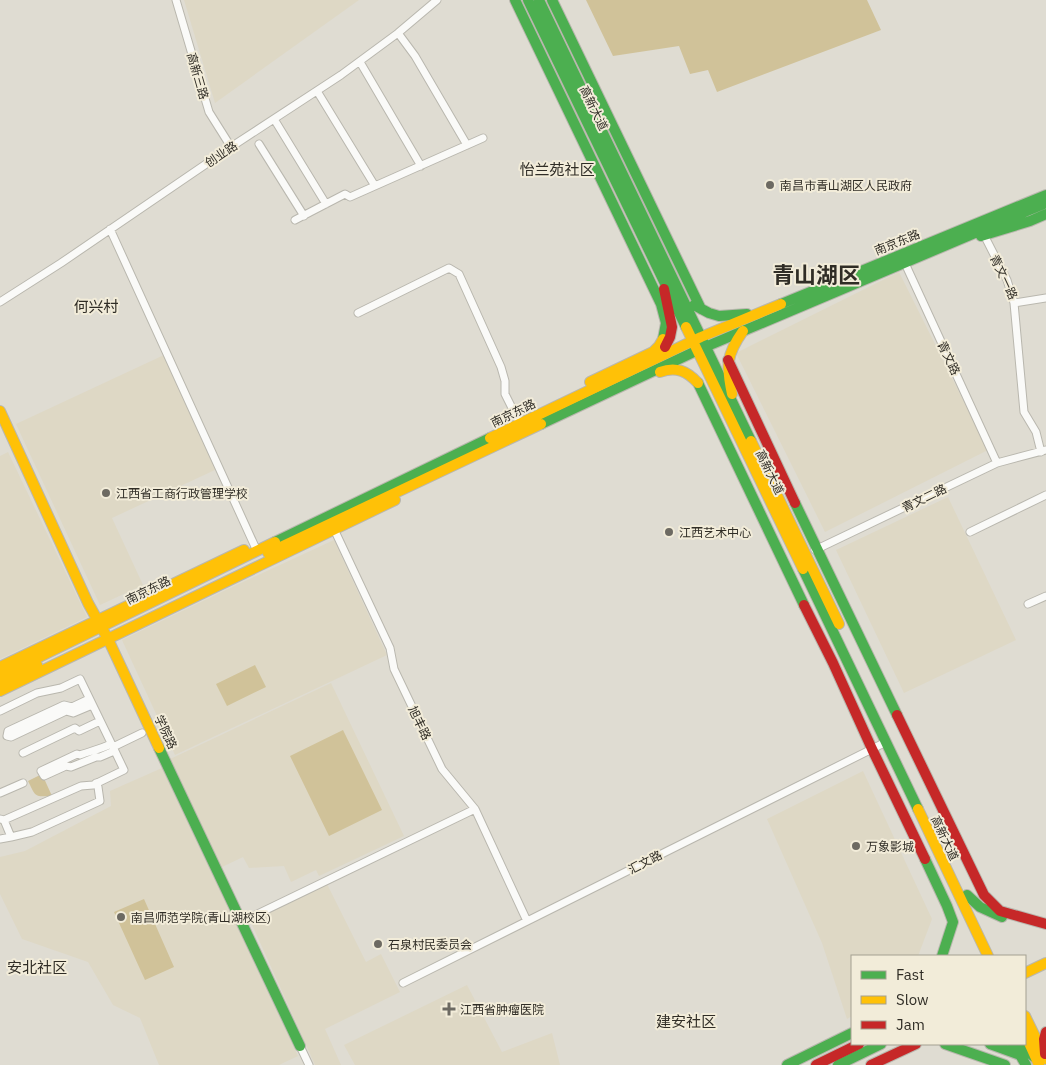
<svg xmlns="http://www.w3.org/2000/svg" width="1046" height="1065" font-family="'IBM Plex Sans','Noto Sans SC',sans-serif">
<style>
.built{fill:#ded8c5}
.green{fill:#d0c299}
.lines{fill:none;stroke-linecap:round;stroke-linejoin:round}
.street-casing{stroke:#b9b7ae;stroke-width:9}
.fast-casing{stroke:#b9b7ae;stroke-width:12}
.slow-casing{stroke:#b9b7ae;stroke-width:12}
.jam-casing{stroke:#b9b7ae;stroke-width:12}
.street{stroke:#fafaf8;stroke-width:7}
.fast{stroke:#4caf50;stroke-width:10}
.slow{stroke:#ffc107;stroke-width:10}
.jam{stroke:#c62828;stroke-width:10}
.poi-dot{fill:#6d6a62;stroke:#f2ecd9;stroke-width:2}
.labels{text-anchor:middle;dominant-baseline:central;stroke-width:4;stroke-linejoin:round;paint-order:stroke}
.street-label{font-size:12px;fill:#302d26;stroke:#f2ecd9}
.poi-label{font-size:12px;fill:#302d26;stroke:#f2ecd9;text-anchor:start}
.quarter-label{font-size:15px;fill:#302d26;stroke:#f2ecd9}
.town-label{font-size:22px;font-weight:bold;fill:#302d26;stroke:#f2ecd9}
</style>
<rect width="100%" height="100%" fill="#dfdcd2"/>
<path class="built" d="M184 0H359L215 103Z
M899 272 988 450 825 532 736 353Z
M164 355 217 469 112 518 143 585 100 605 16 424Z
M8 452 87 617 0 659V456Z
M948 497 1016 640 904 693 836 550Z
M334 540 387 655 175 755 122 640 228 589Z
M331 683 404 836 319 876 316 870 291 882 284 866 249 868 243 857 220 868 168 760Z
M162 768 298 1056 279 1065H159L140 1018 113 1005 88 962 22 939 0 894V857L25 851 111 806 110 791Z
M863 771 932 919 918 956H852V1016L847 1019 822 943 767 819Z
M326 882 366 962 381 954 400 992 325 1029 341 1065H315L250 920Z
M467 985 502 1052 552 1033 560 1065H355L344 1045Z"/>
<path class="green" d="M586 0H867L881 30 717 92 708 70 690 74 679 46 613 56Z
M255 665 266 687 227 706 216 684Z
M343 730 382 810 329 836 290 756Z
M42 774 52 796C34 797 36 797 28 781Z
M144 899 174 967 145 980 114 912Z"/>
<g class="lines">
<g class="street-casing">
<path id="street" d="M176 0 209 112 231 147
M398 33 415 56 467 145
M360 62 421 166
M317 91 375 186
M274 119 326 204
M259 144 304 216
M295 220 345 194 350 197 483 138
M110 229 257 551
M982 231 1007 280 1014 303 1046 298
M903 259 997 463
M0 302 61 263 231 147 341 75 398 33 437 0
M1014 303 1024 412 1036 432 1041 452
M358 313 449 268 459 274 501 367 505 381V394L517 418
M333 527 390 648 394 669 442 769 475 809 527 921
M970 532 1046 495
M815 550 997 463 1046 450
M1028 604 1046 596
M89 699 72 707 64 705 8 731 7 736 11 737 66 711 73 713 92 705
M0 711 37 693 61 688 80 679 113 747 142 733
M111 744C101 749 91 751 80 755L77 754 41 771 44 776 66 766 71 767 96 757H100L114 751
M23 753 75 728 79 731 100 721
M0 793 23 783
M0 819 4 820 81 786 93 785 124 770 113 747
M4 820 11 837 32 832 100 801 98 787 96 783
M0 839 11 837
M241 922 475 809
M403 983 886 742
M300 1046 309 1065"/>
</g>
<g class="fast-casing">
<path id="fast" d="M515 0 661 304 666 323 663 339
M528 0 686 327
M539 0 751 441
M552 0 701 309
M981 236 1030 221 1046 214
M781 304 1046 195
M694 305 709 313 719 316 747 314
M698 383 804 605
M541 424 698 350 1046 203
M795 503 897 715
M275 542 490 438
M803 569 918 809
M159 748 300 1046
M925 859 947 906 953 922 942 956
M967 895 980 907 1002 917
M945 1044 1005 1065
M990 1044 1020 1055 1026 1065
M1013 1044 1027 1051 1034 1057
M787 1065 852 1033
M838 1065 881 1044"/>
</g>
<g class="slow-casing">
<path id="slow" d="M686 327 803 569
M660 372C676 366 687 371 698 383
M590 382 653 352 659 346 663 339
M732 394C726 366 726 355 743 331
M0 411 88 603 108 639 159 748
M490 438 701 337 781 304
M751 441 839 624
M268 553 541 424
M0 667 244 550
M0 676 275 542
M0 683 37 665
M0 691 395 500
M918 809 988 956
M1025 973 1046 963
M1025 1016 1046 1059
M1025 1034 1039 1065"/>
</g>
<g class="jam-casing">
<path id="jam" d="M664 289 672 327 670 337 665 347
M728 360 795 503
M804 605 833 663 872 749 925 859
M897 715 984 895 1000 911 1046 924
M1045 1054 1044 1039 1046 1032
M816 1065 859 1044
M871 1065 916 1044"/>
</g>
<use href="#street" class="street"/>
<use href="#fast" class="fast"/>
<use href="#slow" class="slow"/>
<use href="#jam" class="jam"/>
</g>
<g class="poi-dot">
<circle cx="770" cy="185" r="5"/>
<circle cx="106" cy="493" r="5"/>
<circle cx="669" cy="532" r="5"/>
<circle cx="856" cy="846" r="5"/>
<circle cx="121" cy="917" r="5"/>
<circle cx="378" cy="944" r="5"/>
<path d="M446.5 1001.5h5v5h5v5h-5v5h-5v-5h-5v-5h5z"/>
</g>
<g class="labels">
<g class="street-label">
<text transform="translate(198 76) rotate(74)">高新三路</text>
<text transform="translate(594 108) rotate(64)">高新大道</text>
<text transform="translate(221 154) rotate(-34)">创业路</text>
<text transform="translate(897 242) rotate(-22)">南京东路</text>
<text transform="translate(1004 277) rotate(65)">青文一路</text>
<text transform="translate(949 358) rotate(65)">青文路</text>
<text transform="translate(513 413) rotate(-26)">南京东路</text>
<text transform="translate(770 472) rotate(64)">高新大道</text>
<text transform="translate(924 498) rotate(-26)">青文二路</text>
<text transform="translate(148 590) rotate(-26)">南京东路</text>
<text transform="translate(420 723) rotate(64)">旭丰路</text>
<text transform="translate(166 732) rotate(65)">学院路</text>
<text transform="translate(945 838) rotate(65)">高新大道</text>
<text transform="translate(645 862) rotate(-27)">汇文路</text>
</g>
<g class="poi-label">
<text x="780" y="185">南昌市青山湖区人民政府</text>
<text x="116" y="493">江西省工商行政管理学校</text>
<text x="679" y="532">江西艺术中心</text>
<text x="866" y="846">万象影城</text>
<text x="131" y="917">南昌师范学院(青山湖校区)</text>
<text x="388" y="944">石泉村民委员会</text>
<text x="460" y="1009">江西省肿瘤医院</text>
</g>
<g class="quarter-label">
<text x="557" y="169">怡兰苑社区</text>
<text x="96" y="306">何兴村</text>
<text x="37" y="967">安北社区</text>
<text x="686" y="1021">建安社区</text>
</g>
<g class="town-label">
<text x="816" y="274">青山湖区</text>
</g>
</g>
<rect x="851" y="955" width="175" height="90" fill="#f2ecd9" stroke="#a4a091"/>
<rect x="861" y="971" width="25" height="8" fill="#4caf50" stroke="#a4a091"/>
<text x="896" y="980" font-size="15" fill="#302d26">Fast</text>
<rect x="861" y="996" width="25" height="8" fill="#ffc107" stroke="#a4a091"/>
<text x="896" y="1005" font-size="15" fill="#302d26">Slow</text>
<rect x="861" y="1021" width="25" height="8" fill="#c62828" stroke="#a4a091"/>
<text x="896" y="1030" font-size="15" fill="#302d26">Jam</text>
</svg>
